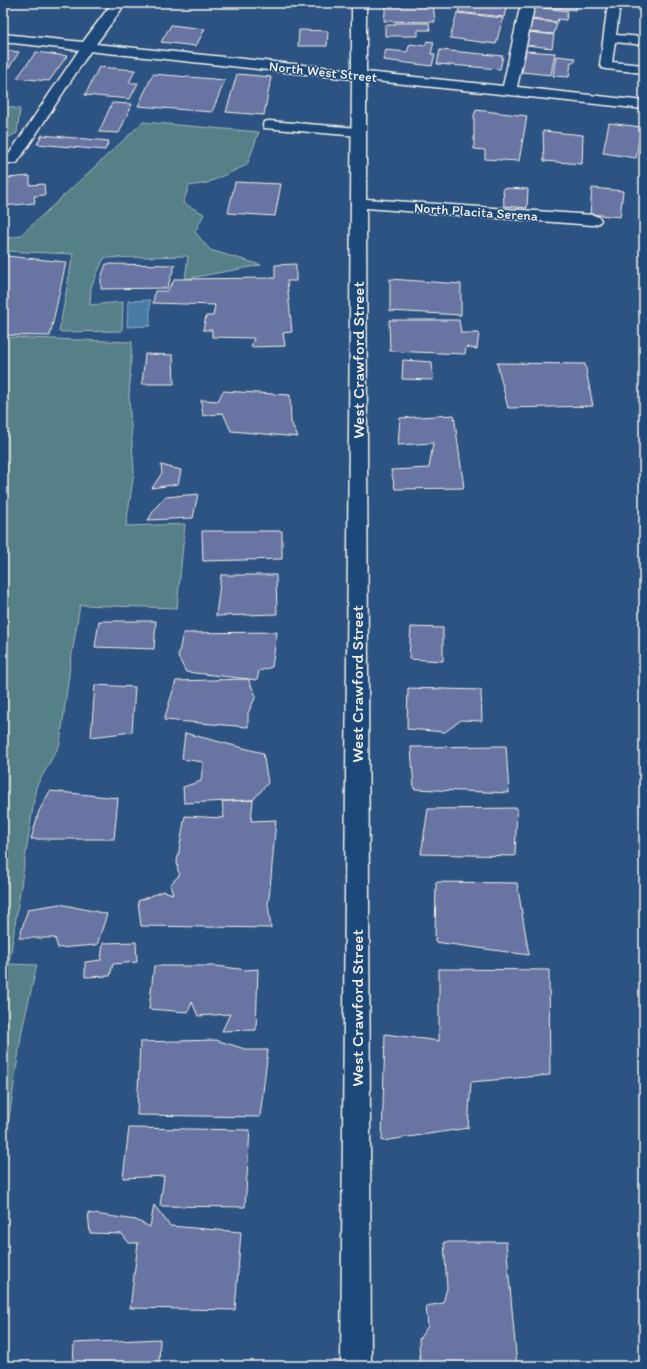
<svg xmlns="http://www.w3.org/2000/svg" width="647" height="1369" font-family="Itim,sans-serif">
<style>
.green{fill:#568087;stroke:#a5b8b8}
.water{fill:#487ca5;stroke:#8dabc0}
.building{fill:#6775a2;stroke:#f4f1e8}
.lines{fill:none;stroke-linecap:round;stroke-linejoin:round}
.lane-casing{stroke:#f4f1e8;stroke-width:3}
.street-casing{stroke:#f4f1e8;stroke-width:3}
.lane{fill:#1f4a7a;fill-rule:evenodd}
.street{fill:#1f4a7a;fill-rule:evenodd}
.labels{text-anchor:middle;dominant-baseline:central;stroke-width:3;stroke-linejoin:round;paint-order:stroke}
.far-street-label{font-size:14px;fill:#f4f1e8;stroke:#1f4a7a}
.street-label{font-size:17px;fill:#f4f1e8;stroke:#1f4a7a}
</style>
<rect width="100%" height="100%" fill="#2d5382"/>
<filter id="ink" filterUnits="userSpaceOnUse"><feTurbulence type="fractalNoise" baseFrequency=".025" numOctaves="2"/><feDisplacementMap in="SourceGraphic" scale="8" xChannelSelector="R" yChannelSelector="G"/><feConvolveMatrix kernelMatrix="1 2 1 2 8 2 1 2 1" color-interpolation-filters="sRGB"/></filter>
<g filter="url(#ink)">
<path class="green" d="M3 106 20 109 17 133 3 140Z
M143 122 259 132 247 165 207 183 189 186 183 203 204 214 195 232 210 250 261 265 185 279 188 256 104 258 91 287 90 305 123 302 122 331 59 332 73 254 3 251V239L20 236Z
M3 337 132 342 129 397 134 472 126 526 185 524 177 608 80 605 70 666 60 744 36 787 9 964 37 965 22 1030 3 1159Z"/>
<path class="water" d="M150 300V326L127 327 128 301Z"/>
<path class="building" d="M386 3H433L435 22 384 21Z
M461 3H507L504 17 458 12Z
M534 3H577L576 10 533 6Z
M639 3H644V18H639Z
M534 7 568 11 566 20 558 19 557 22 531 19Z
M457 13 503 18 496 44 450 38Z
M531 20 557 23 554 34 529 32Z
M395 23H429L430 30H418V36H385V25H395Z
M171 25 205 29 196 46 161 42Z
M299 30 328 31 327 46H298Z
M529 32 554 35 552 48 526 45Z
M427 41 434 42 431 54H435L432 66 383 60 386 50 407 52 410 44 425 46Z
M3 50 19 52 9 68H3Z
M440 50 503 56 500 69 437 64Z
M526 51 555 53 551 75 522 72Z
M36 52 67 56 49 81 17 78Z
M556 56 575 58V62H571L569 77 553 76Z
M99 67 135 70 129 83H138L130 99 85 95Z
M153 74 225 80 212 112 138 106Z
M237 74 271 77 264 115 226 112Z
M112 103 132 104 119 133 99 132Z
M476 110 527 116 519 161 485 159V150L474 149V116Z
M609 123 641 127 636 158 603 153Z
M543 131 583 135 582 164 544 161Z
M42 135 109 141 105 150 37 144Z
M7 167V178L30 176V185L44 184 45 195 34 196 35 203 3 206V168Z
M235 182 281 184 275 216 228 213Z
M503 188 528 189 527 208 504 206Z
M592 188 623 191 620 217 590 214Z
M6 256 66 262 50 336 3 335V268Z
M106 264 175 265 167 288 101 289V278Z
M296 264V281H287L292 332 283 333 285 346 251 347 254 338 212 337V330H203L206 316H213L215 305 153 303 155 291H167L175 279 275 278V265Z
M390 279 461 284V315L390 311Z
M389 320H459L461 333H479L477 349 466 347 465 354 390 351Z
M145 354 173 355 174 384H142Z
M403 360 432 362 433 380 402 379Z
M497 363 585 364 593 406 508 408Z
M223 391 290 395 291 422 298 437 231 431 223 413 203 416 201 400 218 401Z
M454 415 464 488 395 489 391 470 429 468 433 443 398 445 400 418Z
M161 465 181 470 178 484 152 488 162 473Z
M198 494 193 518 148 520 156 507 165 497Z
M202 531H282V559L203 561Z
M221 575H276L277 614 216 616Z
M99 621H156L154 649 95 647Z
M411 627 443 628V661L409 659Z
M277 632 272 667 259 671 257 680 186 672 178 657 183 633Z
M248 679 256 696 248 713V727L164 720 176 681Z
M95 685 135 687 132 732 91 737Z
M408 688 481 690 482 721 461 720 445 732 407 729Z
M185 733 263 753 268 783 253 800 184 803 183 787 201 781 203 762 182 759Z
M506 746 509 793 414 789 411 747Z
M50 791 118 798 114 839H31L39 811Z
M253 800 251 821 276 820 270 889 268 904 271 928 141 926 138 901 163 891 173 894 170 885 180 874 178 871 177 862 185 816 224 818 222 801Z
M517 808 515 856 421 854 428 809Z
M436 882 517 883 529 955 435 942Z
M60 904 107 914 97 945 58 948 55 938H19L28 909Z
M136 942 137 962 113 964 110 976 85 977V962L101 960 103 943Z
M154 966H216L247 970 258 969 256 1030 222 1031 230 1014 198 1016 192 1002 188 1012 149 1009Z
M439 969 549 970 550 1075 471 1082 468 1128 382 1141 385 1034 439 1041Z
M216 1040 248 1050H268L260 1117 137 1115 140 1042Z
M129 1128 250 1130 245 1207 160 1206 164 1176 123 1178Z
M154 1205 170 1226 241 1232 235 1310 130 1308 138 1243H129L122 1234 90 1233 88 1213 136 1220 150 1227Z
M444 1242H506L517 1366H420L419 1339 428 1326 426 1306 443 1303 447 1288Z
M160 1339 159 1366H73L74 1343Z"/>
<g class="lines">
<g class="lane-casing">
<path id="lane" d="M608 3H620L616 35 644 37V45L615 42 612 62 644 65V73L606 69 602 68 600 65Z
M87 43 91 44 93 47 19 160 17 163H7L5 160 83 44Z
M269 121 358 128 363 129 364 132 363 135 358 136 264 128 263 125 264 122Z"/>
</g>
<g class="street-casing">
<path id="street" d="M112 3H126L96 44 352 70V3H366V72L503 86 521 3H535L517 87 644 101V109L366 80V199L593 215 599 217 601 220 599 223 593 225 366 208 371 1366H341L352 79 3 42V34L83 42Z"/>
</g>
<use href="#lane" class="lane"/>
<use href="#street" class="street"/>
</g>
</g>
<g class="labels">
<g class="far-street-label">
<text transform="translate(323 72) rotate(6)">North West Street</text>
<text transform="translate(476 212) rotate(4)">North Placita Serena</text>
</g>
<g class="street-label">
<text transform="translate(358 360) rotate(-90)">West Crawford Street</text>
<text transform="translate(357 684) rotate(-90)">West Crawford Street</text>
<text transform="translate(357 1008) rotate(-90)">West Crawford Street</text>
</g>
</g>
<rect width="647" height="1369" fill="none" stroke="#1f4a7a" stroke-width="16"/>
<rect x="8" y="8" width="631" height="1353" fill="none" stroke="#f4f1e8" stroke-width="1.5" filter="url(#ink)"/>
</svg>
